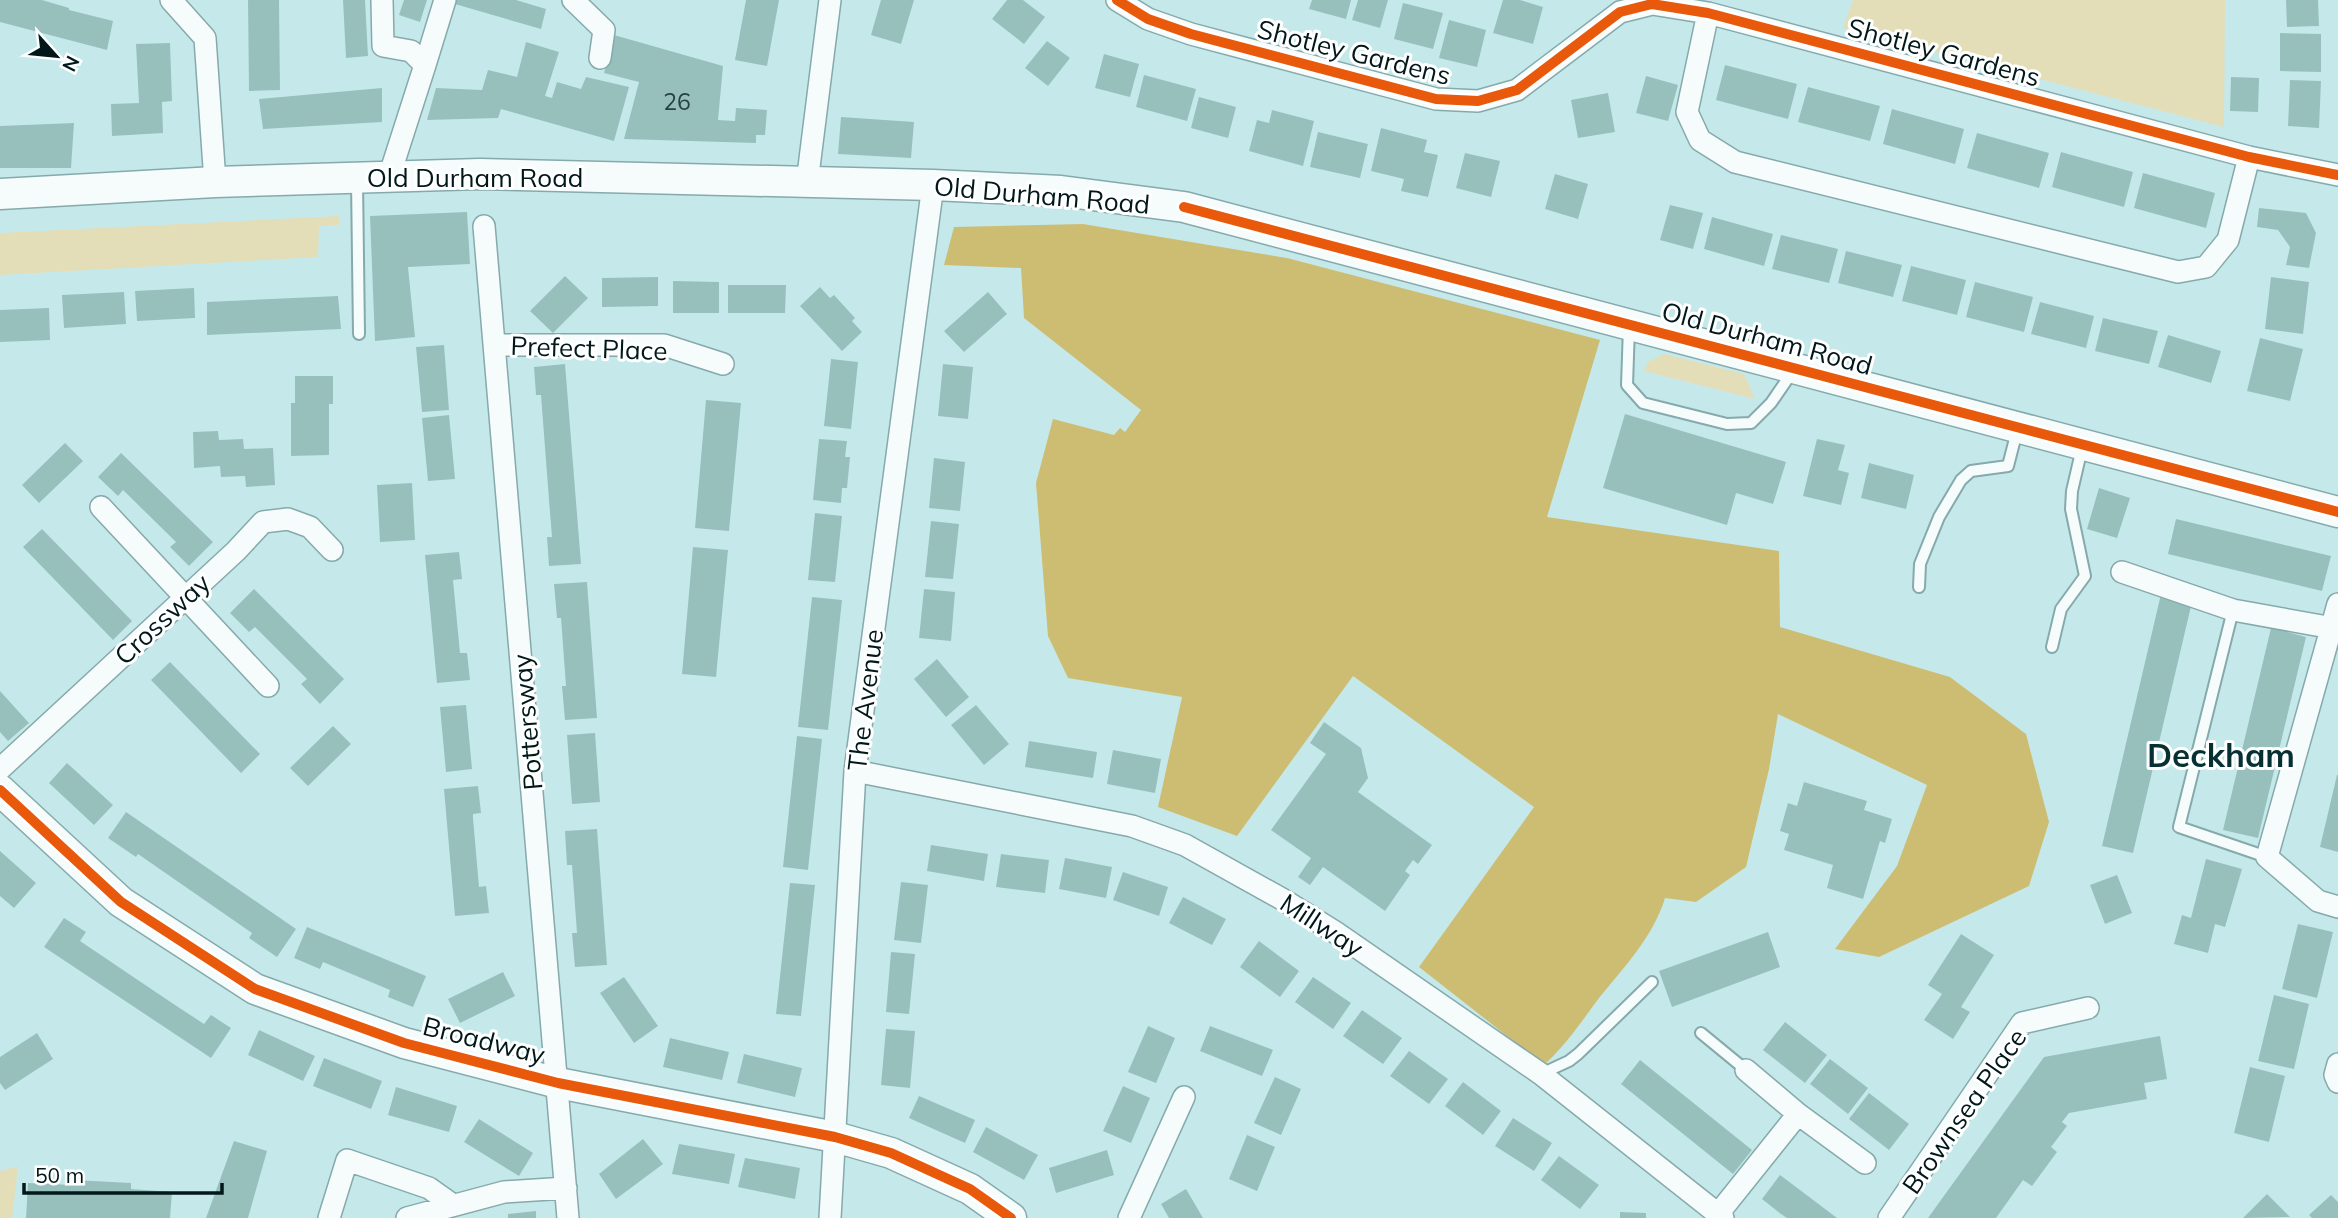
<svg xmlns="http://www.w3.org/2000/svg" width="2338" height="1218" font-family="Mulish,sans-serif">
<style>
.green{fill:#e3ddb8}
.forest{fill:#cdbd73}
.building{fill:#97c0bd}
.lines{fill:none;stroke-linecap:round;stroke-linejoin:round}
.lane-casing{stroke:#86a9ab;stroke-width:14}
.street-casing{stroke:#86a9ab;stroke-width:24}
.secondary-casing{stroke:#86a9ab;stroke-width:33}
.lane{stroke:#f6fcfc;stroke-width:10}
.street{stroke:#f6fcfc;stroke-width:21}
.secondary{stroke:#f6fcfc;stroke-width:30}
.cycleway-casing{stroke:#fff;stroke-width:15}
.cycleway{stroke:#e8590c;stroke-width:10}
.labels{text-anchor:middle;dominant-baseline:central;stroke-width:6;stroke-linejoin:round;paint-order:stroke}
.number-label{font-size:23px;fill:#264242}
.street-label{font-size:26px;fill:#001819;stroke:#fff}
.district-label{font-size:33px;font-weight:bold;fill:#063032;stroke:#fff}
</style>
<rect width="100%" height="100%" fill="#c5e9eb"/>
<path class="green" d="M1853 0H2225L2224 127 1843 28Z
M339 216V225L319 226 318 257 0 275V233Z
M1664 354 1744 374 1755 399 1644 371 1648 362Z
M18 1166 12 1218H0V1171Z"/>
<path class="forest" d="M1083 224 1287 258 1600 340 1547 517 1779 551 1780 627 1950 677 2026 734 2049 822 2029 886 1879 957 1835 949 1897 866 1927 785 1778 714 1769 769 1746 867 1696 902 1665 898C1653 938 1622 969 1596 1002 1580 1024 1564 1047 1544 1065L1419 967 1534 807 1353 676 1237 836 1158 807 1182 697 1068 678 1048 636 1036 483 1053 419 1114 435 1120 428 1125 432 1141 410 1024 318 1021 268 944 265 954 227Z"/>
<path class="building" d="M0 0H42L69 8V10L113 21 107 50 0 22Z
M248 0H279L280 90 249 91Z
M343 0H365L368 56 346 58Z
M404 0H427L420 22 399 15Z
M457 0H516L546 9 541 29 455 4Z
M746 0H779L767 66 735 60Z
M881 0H914L901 44 871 35Z
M1007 0H1023L1045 17 1024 44 992 19Z
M1312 0H1351L1346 19 1309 9Z
M1358 0H1388L1380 28 1352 20Z
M1503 0H1520L1543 7 1533 44 1493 33Z
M2286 0H2318L2319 26 2287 27Z
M1403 3 1443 13 1433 49 1394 39Z
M1449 20 1486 30 1477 67 1439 58Z
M2280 33 2321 34V72L2280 71Z
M614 35 723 66 718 120 735 121 736 108 767 110 765 135H756V143L624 139 639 82 604 73Z
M1047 41 1070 58 1048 86 1025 68Z
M526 42 559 52 545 96 552 98 557 82 581 89 586 77 629 87 614 141 501 109 498 118 427 120 436 88 482 90 488 70 517 77Z
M170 43 172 101 162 102 163 133 112 136 111 104 139 103 136 44Z
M1104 54 1139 64 1130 97 1095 88Z
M1725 65 1797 84 1788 119 1716 100Z
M1144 75 1196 89 1187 121 1136 107Z
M1646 76 1678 85 1668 121 1636 113Z
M2231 77 2259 78 2258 112 2230 111Z
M2290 80 2321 81 2319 128 2288 126Z
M1808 87 1880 106 1870 141 1798 122Z
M382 88V122L263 129 259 99Z
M1608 93 1615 132 1578 138 1571 100Z
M1199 97 1236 107 1228 138 1191 128Z
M1892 109 1964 129 1955 164 1883 144Z
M1272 110 1314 121 1303 166 1249 151 1257 120 1269 123Z
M841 117 914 122 911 158 838 154Z
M74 123 71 168H0V126Z
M1381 128 1427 140 1424 152 1438 155 1428 197 1401 191 1404 179 1371 171Z
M1318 132 1368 144 1360 178 1310 167Z
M1977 133 2049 153 2039 188 1967 168Z
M2061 152 2133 172 2124 207 2052 187Z
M1465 153 1500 161 1491 197 1456 188Z
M2143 173 2215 193 2206 228 2134 208Z
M1555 174 1588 184 1578 219 1545 209Z
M1670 205 1703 213 1693 249 1660 240Z
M2259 208 2306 213 2316 233 2309 268 2286 265 2290 247 2278 230 2257 227Z
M467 212 470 264 408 267 415 337 375 341 370 216Z
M1712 217 1773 234 1764 266 1704 249Z
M1781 235 1838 249 1829 283 1772 269Z
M1846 251 1902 265 1893 297 1838 283Z
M1911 266 1966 280 1957 315 1902 301Z
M565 276 588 298 553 333 530 311Z
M658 277V306L602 307V278Z
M2271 277 2309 282 2303 334 2265 329Z
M673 281 719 282V313H673Z
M1975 282 2033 297 2024 332 1966 317Z
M728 285H786L785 313H728Z
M820 287 830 298 834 295 855 318 852 321 862 332 842 351 800 306Z
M194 288 195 318 137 321 135 291Z
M124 292 126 324 64 328 62 295Z
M988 292 1007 314 964 352 944 331Z
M338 296 341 329 207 335V302Z
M2040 302 2094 316 2086 348 2031 334Z
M49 308 50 340 0 342V310Z
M2103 318 2158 331 2149 364 2095 351Z
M2168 335 2221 351 2211 383 2158 367Z
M2260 338 2303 349 2290 401 2247 391Z
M444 345 449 410 422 412 416 347Z
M831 359 858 362 851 429 824 426Z
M565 364 581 564 549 566 547 537H552L549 500 541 395H536L534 367Z
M943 364 973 367 968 419 938 416Z
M295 376H333V404H329V455L291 456V403H295Z
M706 400 741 403 729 531 695 528Z
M1625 414 1786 462 1773 504 1736 493 1727 525 1603 488Z
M449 415 455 479 428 481 422 418Z
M218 431 219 440 243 439 244 449 273 448 275 485 246 487 245 476 221 477 220 466 194 468 193 432Z
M819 439 847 441 845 457H850L847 488H842L841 503 813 500Z
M1817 439 1845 445 1838 470 1849 473 1841 505 1803 496Z
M65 443 83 461 39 503 22 485Z
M121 453 213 542 189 566 170 547 176 542 123 490 118 496 98 477Z
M934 458 965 462 960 511 929 508Z
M1869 463 1914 475 1906 509 1861 498Z
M412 483 415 540 380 542 377 485Z
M2099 488 2130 498 2117 538 2087 529Z
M815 513 842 516 835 582 808 580Z
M2176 519 2331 556 2322 591 2168 554Z
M931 521 959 524 953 579 925 577Z
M42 529 132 621 113 640 23 547Z
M693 547 728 550 716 677 682 674Z
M459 552 462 579 453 580 460 653H467L470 680 437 683 425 555Z
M587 582 597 718 565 720 562 686H566L561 618H557L554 584Z
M254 589 344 679 320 704 301 684 307 679 255 627 249 632 230 613Z
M924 589 955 592 951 641 919 638Z
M2161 594 2192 602 2133 853 2102 846Z
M812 597 842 600 828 730 798 727Z
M2271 628 2306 637 2258 838 2223 830Z
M937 659 969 697 946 717 914 679Z
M170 662 260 754 241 773 151 680Z
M0 691 29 723 8 741 0 732Z
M466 705 472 769 446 772 440 707Z
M976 705 1009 744 984 765 951 725Z
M1324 722 1361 748 1368 778 1358 792 1432 845 1418 864 1413 860 1405 871 1410 875 1385 911 1323 867 1310 885 1298 877 1311 858 1271 830 1326 754 1310 743Z
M333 726 351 744 308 786 290 768Z
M595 733 600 802 572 804 567 735Z
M797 736 822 739 808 870 783 867Z
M1029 741 1097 752 1093 778 1025 767Z
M1113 750 1161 759 1155 793 1107 784Z
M67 763 113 805 94 825 49 783Z
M2337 775H2338V852L2320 847Z
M1804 782 1867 801 1864 810 1892 819 1885 843 1880 841 1863 899 1827 888 1833 865 1784 850 1789 834 1780 831 1788 803 1797 806Z
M478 786 481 813 473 814V818L479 887 486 886 489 913 455 916 444 789Z
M126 812 296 929 277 957 249 938 252 933 138 854 136 857 108 838Z
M597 829 607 965 575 967 572 933H577L572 865H567L565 831Z
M931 845 988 854 984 881 927 871Z
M0 851 36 883 14 908 0 896Z
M1001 854 1049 860 1045 893 996 887Z
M1065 858 1112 867 1106 898 1059 889Z
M2206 859 2242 869 2225 927 2215 924 2208 953 2174 944 2182 915 2191 918Z
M1123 872 1168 887 1159 916 1113 900Z
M2117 875 2132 913 2105 924 2090 885Z
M901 882 928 885 921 943 894 940Z
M790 883 815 885 801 1016 776 1014Z
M1183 897 1226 919 1212 945 1169 923Z
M64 918 86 932 80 941 172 1003 204 1024 211 1015 231 1028 211 1058 44 947Z
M2298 924 2333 932 2317 998 2282 989Z
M307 927 426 976 413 1007 388 997 390 990 323 962 320 969 294 958Z
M1768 932 1780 967 1672 1007 1659 971Z
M1961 934 1994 955 1961 1007 1970 1012 1953 1039 1924 1020 1942 994 1928 985Z
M1259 941 1299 971 1280 997 1240 967Z
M891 952 915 954 909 1014 886 1012Z
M503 972 515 996 460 1023 448 999Z
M624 977 658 1026 634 1043 600 993Z
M1313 977 1351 1003 1333 1029 1295 1002Z
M2274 995 2309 1004 2294 1069 2258 1061Z
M1362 1010 1402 1038 1383 1064 1343 1036Z
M1785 1022 1827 1055 1805 1083 1763 1050Z
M1148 1026 1175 1038 1156 1083 1128 1072Z
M1210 1026 1273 1050 1262 1076 1200 1051Z
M886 1029 915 1031 910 1088 881 1085Z
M259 1030 315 1056 303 1081 248 1055Z
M37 1033 53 1059 5 1090 0 1083V1057Z
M2160 1036 2167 1079 2144 1083 2147 1099 2069 1113 2062 1122 2067 1126 2051 1147 2057 1152 2032 1186 2023 1180 1996 1218H1928L2044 1057Z
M670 1038 729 1052 722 1080 663 1067Z
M1409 1051 1448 1079 1429 1104 1390 1076Z
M744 1054 802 1068 795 1097 737 1083Z
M324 1058 382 1081 371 1109 313 1086Z
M1830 1059 1868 1088 1848 1114 1810 1084Z
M1640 1060 1752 1150 1733 1174 1621 1084Z
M2250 1067 2285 1076 2269 1142 2234 1133Z
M1275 1077 1301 1089 1281 1135 1254 1123Z
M1463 1082 1501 1111 1483 1135 1445 1106Z
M1123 1086 1150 1098 1131 1143 1103 1131Z
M396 1087 457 1106 449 1132 388 1115Z
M1869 1093 1909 1124 1889 1150 1849 1119Z
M919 1096 975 1120 965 1143 909 1118Z
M1513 1118 1552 1143 1534 1171 1495 1146Z
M479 1119 533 1153 519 1176 464 1142Z
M986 1127 1038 1155 1024 1180 973 1152Z
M1247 1135 1275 1147 1257 1191 1229 1179Z
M643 1139 663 1164 616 1199 599 1174Z
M234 1141 267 1151 248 1218H206Z
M679 1144 735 1154 729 1184 672 1174Z
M1107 1150 1114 1175 1056 1193 1049 1168Z
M1559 1156 1599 1185 1580 1209 1541 1180Z
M745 1158 800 1168 795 1199 738 1187Z
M1780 1175 1800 1190 1837 1218H1787L1781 1214 1762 1199Z
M74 1180 131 1183V1189L172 1192 170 1218H26L28 1183 74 1185Z
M1186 1189 1203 1218H1169L1161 1204Z
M2267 1194 2290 1217 2243 1218Z
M2331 1195 2338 1202V1218H2312L2309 1215Z
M536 1211V1218H508V1214Z
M1620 1212 1646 1213V1218H1620Z"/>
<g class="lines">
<g class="lane-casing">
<path id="lane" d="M357 181 359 334
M1629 327 1627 385 1643 403 1727 424 1751 423 1771 403 1793 371
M1919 587 1920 564 1939 517 1961 480 1971 471 2008 466 2017 431
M2233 610 2179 827 2267 857
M2052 647 2061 609 2085 576 2071 509 2072 491 2082 448
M1701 1033 1746 1070
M1541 1074 1569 1061 1578 1054 1652 982"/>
</g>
<g class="street-casing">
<path id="street" d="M171 0 205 38 215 182
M382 0 383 46 411 51 425 65 389 177
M573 0 604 30 600 58
M1117 0 1148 19 1191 34 1436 99 1478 101 1517 90 1620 12 1652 4 1708 13 2249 157 2338 175
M1708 13 1687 112 1700 140 1735 162 2178 272 2206 267 2228 240 2249 157
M425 65 445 0
M807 183 830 0
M484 226 568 1218
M495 345H664L723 364
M101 507 268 686
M2122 572 2233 610 2338 629
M2338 604 2267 857 2318 901 2338 907
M0 769 236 551 263 522 288 519 310 527 332 550
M855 771 1132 826 1185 845 1282 899 1335 932 1541 1074 1723 1218
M2338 1064 2335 1075 2338 1082
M1746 1070 1798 1114 1865 1163
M329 1218 347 1160 429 1188 453 1205
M407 1218 504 1192 566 1188
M830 1218 855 771 933 185
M1129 1218 1184 1097
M1717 1218 1718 1214 1798 1114
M1889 1218 2022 1023 2088 1008"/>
</g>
<g class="secondary-casing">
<path id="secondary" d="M0 194 215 182 480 174 933 185 1061 191 1184 207 2338 512
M0 790 121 902 255 989 404 1043 558 1083 835 1137 891 1153 970 1189 1011 1218"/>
</g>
<use href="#lane" class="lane"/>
<use href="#street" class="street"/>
<use href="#secondary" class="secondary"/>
<g class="cycleway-casing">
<path id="cycleway" d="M1117 0 1148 19 1191 34 1436 99 1478 101 1517 90 1620 12 1652 4 1708 13 2249 157 2338 175
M1184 207 2338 512
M0 790 121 902 255 989 404 1043 558 1083 835 1137 891 1153 970 1189 1011 1218"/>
</g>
<use href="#cycleway" class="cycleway"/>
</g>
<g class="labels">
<g class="number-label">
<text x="677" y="101">26</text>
</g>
<g class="street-label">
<text transform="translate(1354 52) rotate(14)">Shotley Gardens</text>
<text transform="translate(1944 52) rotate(15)">Shotley Gardens</text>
<text x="475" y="177">Old Durham Road</text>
<text transform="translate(1042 195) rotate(5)">Old Durham Road</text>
<text transform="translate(1767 338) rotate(15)">Old Durham Road</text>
<text transform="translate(589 348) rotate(2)">Prefect Place</text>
<text transform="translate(162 619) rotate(-43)">Crossway</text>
<text transform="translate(865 700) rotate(-83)">The Avenue</text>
<text transform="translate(527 722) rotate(-95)">Pottersway</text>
<text transform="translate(1322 925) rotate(33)">Millway</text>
<text transform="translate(484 1040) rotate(14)">Broadway</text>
<text transform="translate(1964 1111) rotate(-55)">Brownsea Place</text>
</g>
<g class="district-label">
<text x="2221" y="754">Deckham</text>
</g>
</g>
<g transform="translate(56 56) rotate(117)" stroke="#ffffff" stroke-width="5" paint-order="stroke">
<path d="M0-5L12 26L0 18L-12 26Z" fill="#001819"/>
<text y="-10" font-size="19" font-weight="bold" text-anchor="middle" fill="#001819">N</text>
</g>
<path d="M24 1183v10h198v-10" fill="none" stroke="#001819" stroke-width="3.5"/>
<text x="35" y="1183" font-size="21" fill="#001819" stroke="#ffffff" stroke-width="5" paint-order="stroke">50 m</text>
</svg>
